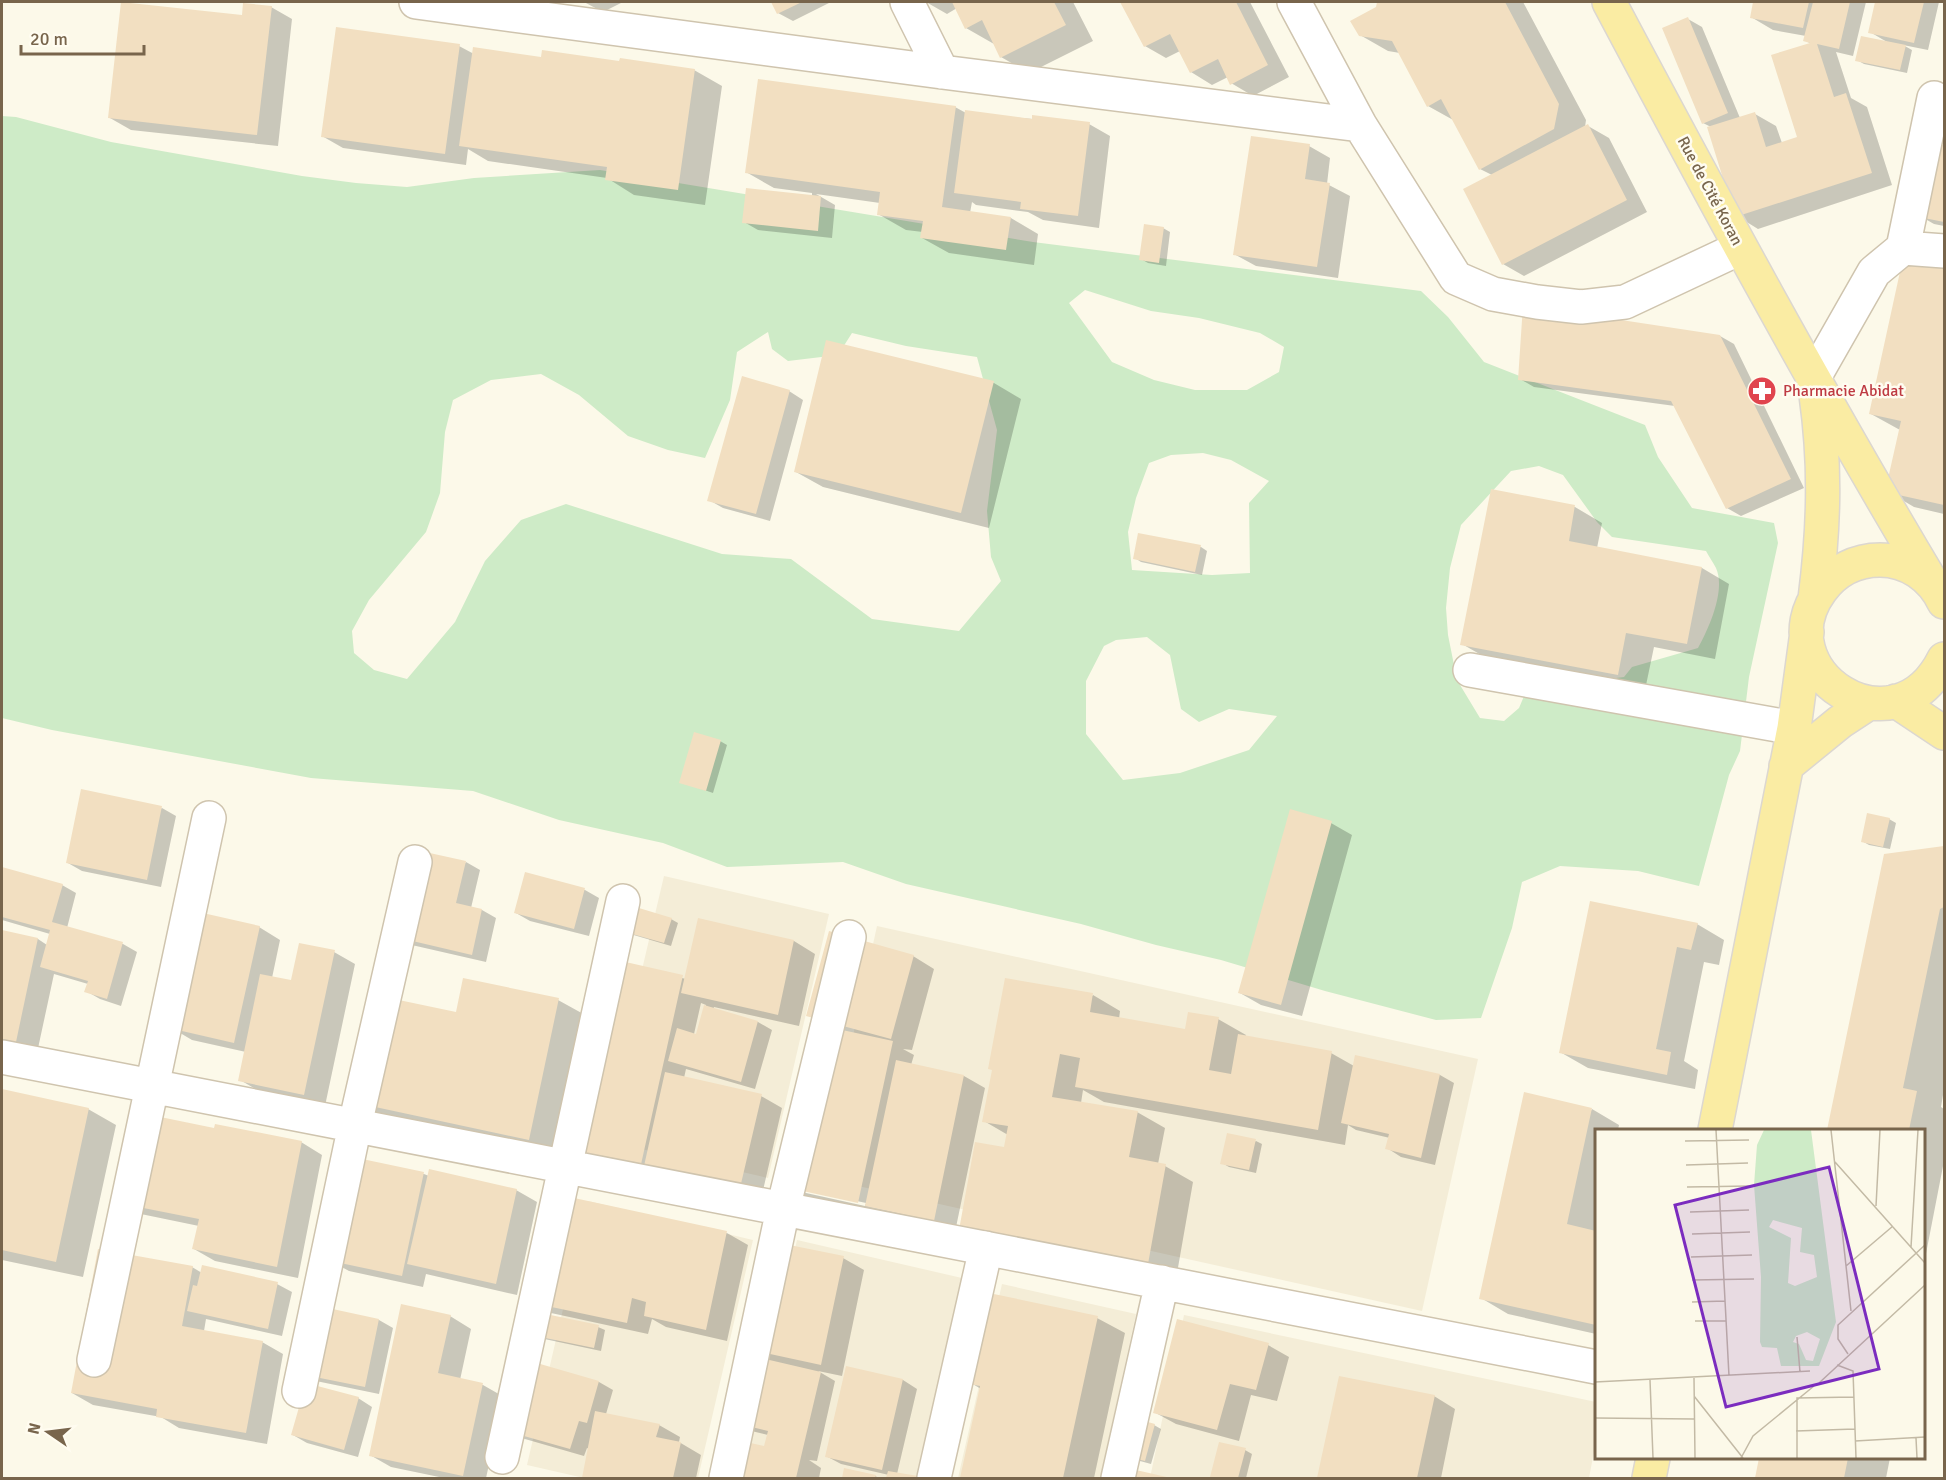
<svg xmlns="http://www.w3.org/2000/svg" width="1946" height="1480" font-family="Signika,sans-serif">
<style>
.residential{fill:#f4edd7}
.green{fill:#ceebc7;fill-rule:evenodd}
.shadow{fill:#0003;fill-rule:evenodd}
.building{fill:#f2dfc1}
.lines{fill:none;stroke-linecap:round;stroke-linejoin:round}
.minor-casing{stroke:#cfc4ae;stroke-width:36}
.major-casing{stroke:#dcd7d0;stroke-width:36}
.minor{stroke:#fff;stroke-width:33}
.major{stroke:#faeca3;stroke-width:33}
.labels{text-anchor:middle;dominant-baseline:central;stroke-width:5;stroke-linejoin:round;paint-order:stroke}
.street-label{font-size:16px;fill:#78654c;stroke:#fffcf0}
.health-label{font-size:16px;fill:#be3a42;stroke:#fffcf0;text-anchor:start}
.inset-road{fill:none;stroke:#c3baa5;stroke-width:1.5}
.view{fill:#7b2cbf;fill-opacity:0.15;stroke:#7b2cbf;stroke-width:3}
.inset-edge{fill:none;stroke:#78654c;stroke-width:3}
</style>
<rect width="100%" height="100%" fill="#fcf9e9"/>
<path class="residential" d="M664 876 829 914 768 1178 602 1140Z
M877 926 1478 1059 1422 1311 822 1178Z
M588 1201 753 1240 698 1478H584L527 1465Z
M797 1240 962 1278 916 1478H741Z
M1002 1284 1136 1314 1100 1478H958Z
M1184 1315 1596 1402V1441L1589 1478H1150Z"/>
<path class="green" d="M2 116 16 117 111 142 302 176 356 183 407 187 474 178 600 170 1033 242 1421 291 1448 317 1484 362 1645 425 1658 457 1692 508 1774 523 1778 543 1749 677 1740 751 1729 775 1699 886 1638 871 1560 866 1522 882 1512 928 1481 1018 1436 1020 1325 991 1221 960 1156 945 1081 924 906 884 843 862 727 867 663 843 559 820 473 791 311 778 52 730 2 718ZM1085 290 1151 311 1199 318 1260 333 1284 347 1279 372 1247 390H1195L1154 380 1112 362 1069 303ZM768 332 772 349 788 361 838 355 852 333 906 346 977 357 997 430 987 511 991 557 1001 581 959 631 872 619 791 559 722 554 566 504 521 520 485 561 455 622 407 679 374 670 354 653 352 631 369 600 426 532 440 493 445 432 453 400 491 380 541 374 579 395 628 436 668 450 705 458 730 400 737 352ZM1203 453 1231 460 1269 481 1249 503 1250 573 1212 575 1132 570 1128 532 1136 498 1149 463 1171 455ZM1539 466 1563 475 1597 522 1612 537 1706 551C1709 557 1713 562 1716 568 1726 590 1709 628 1698 648L1632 667 1624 677 1527 689 1519 708 1504 721 1480 718 1457 680 1448 635 1446 608 1450 568 1461 525 1511 471ZM1147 637 1170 655 1181 709 1199 722 1229 709 1277 716 1249 750 1180 773 1123 780 1086 734V681L1104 646 1116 640Z"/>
<path class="shadow" d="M584 2H623L603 12Z
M772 2H831L793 21 778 13Z
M926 2H1073L1093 41 1029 73 1001 57 994 44 966 28 957 8 947 14Z
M1122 2H1250L1289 77 1253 96 1231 83 1228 77 1212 85 1191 72 1180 51 1166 58 1145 46Z
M1379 2H1523L1586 120 1585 127 1588 126 1609 138 1647 212 1524 276 1503 264 1492 175 1480 169 1455 121 1428 106 1400 53 1388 51 1360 35 1378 8Z
M1748 2H1866L1853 56 1836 52 1851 98 1867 107 1892 185 1758 229 1737 216 1711 127 1703 123 1688 19 1702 27 1740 118 1755 114 1776 126 1782 143 1799 138 1811 44 1805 40 1806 36 1773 30 1751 17 1754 3Z
M1877 2H1939L1928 50 1903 45 1912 50 1907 73 1864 64 1857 60 1887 42 1870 32Z
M271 7 292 19 278 146 131 130 110 118 243 16Z
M459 46 474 54 620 62 694 70 722 86 705 205 634 195 607 178 488 161 468 149 466 165 343 148 322 136Z
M955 107 966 113 1089 124 1110 136 1099 228 1043 220 1028 212 976 205 972 202 970 213 1011 218 1038 234 1034 265 949 253 922 238 923 232 906 230 878 214 880 203 816 194 835 205 832 238 758 230 744 222 812 196V193L774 188 746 172Z
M1934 144 1944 146V226L1934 224 1920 216Z
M1309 146 1330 158 1327 184 1350 196 1338 278 1256 266 1234 254Z
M1163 228 1170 232 1166 266 1148 263 1141 259Z
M1904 260 1944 269V514L1914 507 1887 491 1900 430 1871 414Z
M1720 336 1734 344 1804 488 1741 516 1727 508 1675 406 1534 387 1520 379Z
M827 342 994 383 1021 399 989 528 823 487 796 472Z
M789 391 803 400 770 521 723 508 709 500Z
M1492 491 1575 507 1602 523 1597 548 1702 568 1729 584 1715 659 1654 647 1645 690 1490 660 1462 644Z
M1139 534 1201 547 1207 551 1202 575 1141 562 1135 558Z
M720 741 727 745 713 793 681 782Z
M162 808 176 816 161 887 82 871 68 863Z
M1889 819 1896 823 1890 849 1869 845 1862 841Z
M1331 823 1352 835 1302 1016 1261 1005 1240 993Z
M1944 848V1089L1941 1107 1944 1109V1161L1924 1264V1130H1829L1886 856Z
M466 862 480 870 471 908 482 910 496 918 486 962 403 943Z
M2 869 62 885 76 893 67 928 123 944 137 952 121 1006 100 999 86 991 88 984 54 974 37 1053 2 1045V931L38 939 47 945 50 934 2 920Z
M526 874 585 890 599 898 589 936 530 921 516 913Z
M671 919 678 923 671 946 620 931Z
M699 920 794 941 815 954 799 1026 714 1007 713 1010 758 1022 772 1030 755 1089 686 1069 684 1078 761 1096 782 1108 761 1199 381 1117 354 1102 457 1014 558 1000 587 1016 600 958 686 979ZM701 1003 706 1005 697 1035 694 1034Z
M1697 924 1724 940 1719 965 1704 962 1684 1061 1698 1070 1695 1089 1588 1068 1560 1052Z
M259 927 280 940 272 978 292 982 334 952 355 964 325 1106 261 1092 240 1080 246 1052 192 1040 170 1027Z
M830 933 913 956 934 969 912 1050 903 1049 914 1055 911 1065 964 1076 985 1088 955 1232 888 1218 880 1213 798 1196 777 1184 811 1025 832 1029 808 1015ZM797 1188 866 1203 865 1206 797 1191Z
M1093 995 1120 1011 1119 1019 1186 1031 1218 1019 1246 1035 1245 1037 1331 1053 1354 1066 1440 1075 1454 1083 1435 1165 1401 1157 1387 1148 1390 1138 1356 1130 1348 1125 1345 1145 1104 1102 1083 1090 1081 1103 1137 1112 1165 1128 1158 1164 1165 1166 1193 1182 1176 1279 989 1245 1008 1135 984 1121Z
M2 1090 88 1109 116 1125 83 1277 2 1260Z
M1592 1109 1619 1125 1618 1130H1596V1334L1508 1314 1481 1298Z
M215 1130 301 1142 322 1155 298 1278 215 1261 194 1249 199 1226 136 1213Z
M1256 1141 1262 1144 1256 1173 1229 1167 1222 1163Z
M349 1158 424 1174 429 1176 516 1190 537 1202 517 1295 426 1274 423 1287 349 1271 327 1259Z
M552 1195 727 1233 748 1245 727 1341 666 1327 652 1319 648 1334 551 1313 530 1301Z
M843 1258 864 1270 842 1376 818 1371 835 1381 817 1461 809 1460 821 1468 819 1478H711L771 1449 768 1435 739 1428 740 1354Z
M192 1267 202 1273 277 1284 292 1292 282 1336 206 1319 204 1331 262 1342 283 1354 267 1444 179 1428 161 1417 93 1405 72 1393Z
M316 1307 379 1320 393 1328 379 1394 316 1381Z
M450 1316 471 1329 460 1380 483 1385 504 1397 486 1478H444L391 1467 370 1455Z
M1097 1318 1125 1333 1094 1478H962L981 1389 971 1383Z
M598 1327 605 1330 601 1351 535 1337Z
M1268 1345 1289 1357 1277 1401 1251 1395 1239 1441 1176 1424 1154 1412Z
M524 1361 599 1382 613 1390 606 1414 659 1425 680 1437 679 1442 701 1455 696 1478H583L589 1449 587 1448 584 1456 518 1437Z
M847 1368 903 1380 917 1389 897 1474 919 1478H888L889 1475 841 1464 826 1456Z
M1340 1377 1434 1396 1455 1409 1441 1478H1319Z
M358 1398 372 1407 358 1457 307 1443 293 1435Z
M1154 1425 1161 1429 1151 1464 1129 1458Z
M1245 1450 1252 1454 1246 1478H1216L1212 1476Z
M1761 1458H1890L1886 1478H1757Z
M845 1469 875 1476 879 1478H843Z"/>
<path class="building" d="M121 2 242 15 243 3 272 6 257 135 108 118Z
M771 2H802L777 14Z
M952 2H1054L1066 25 1000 58 982 20 965 29Z
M1120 2H1236L1268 65 1230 85 1218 59 1190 73 1170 34 1144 47Z
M1377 2H1505L1559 104 1554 129 1479 170 1441 99 1427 107 1392 41 1359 36 1350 21 1376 7Z
M1753 2H1809L1803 28 1750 18Z
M1813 2H1850L1839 49 1817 44 1834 97 1846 93 1872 173 1735 217 1707 127 1755 112 1766 147 1797 137 1771 55 1810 43 1803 41Z
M1875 2H1924L1914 43 1868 33Z
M1688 17 1728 113 1702 124 1662 28Z
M336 27 460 44 445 154 321 137Z
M1861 36 1906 45 1900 70 1855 61Z
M473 47 541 57 542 50 619 61 620 58 695 69 678 190 605 180 607 167 459 146Z
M758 79 956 106 942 207 1011 217 1006 250 920 238 923 221 877 215 880 192 745 173Z
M965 110 1032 119V115L1090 122 1078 216 1020 209 1021 202 954 193Z
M1588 124 1627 200 1502 265 1463 189Z
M1251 136 1310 144 1305 179 1330 183 1317 267 1233 255Z
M1933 143 1944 145V222L1919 217Z
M746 188 821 196 818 231 742 223Z
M1144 224 1164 227 1159 263 1139 260Z
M1903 258 1944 267V505L1885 492 1901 421 1869 414Z
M1523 305 1720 335 1791 479 1726 509 1671 401 1518 380Z
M826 340 994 381 961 513 794 472Z
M742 376 790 390 756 514 707 501Z
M1491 489 1575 505 1569 541 1702 567 1687 644 1626 633 1618 675 1460 645Z
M1138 533 1201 545 1195 572 1133 559Z
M694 732 721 740 706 791 679 783Z
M81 789 162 806 147 880 66 863Z
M1290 809 1332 821 1281 1005 1238 993Z
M1867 813 1890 818 1883 847 1861 842Z
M1944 846V907L1940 909 1903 1088 1917 1091 1909 1130H1827L1884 854Z
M407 848 466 861 456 903 482 909 472 955 387 935Z
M2 867 63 884 52 922 123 942 107 999 84 992 88 981 40 967 50 930 2 917Z
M525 872 585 888 574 929 514 913Z
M1590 901 1698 923 1691 950 1677 947 1656 1049 1671 1052 1667 1075 1559 1053Z
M619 902 672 918 664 943 611 928Z
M194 911 260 926 234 1043 169 1028Z
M698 918 794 940 778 1015 681 993Z
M2 930 38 938 16 1042 2 1039Z
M829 931 914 955 891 1039 806 1016Z
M299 943 335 950 304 1095 238 1081 260 974 291 980Z
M599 956 683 975 640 1169 555 1150Z
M463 978 559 998 529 1140 352 1102 375 995 456 1012Z
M1005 978 1093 993 1090 1012 1185 1029 1188 1012 1219 1017 1209 1070 1231 1074 1238 1034 1332 1051 1318 1130 1075 1087 1080 1058 1060 1054 1052 1097 1138 1111 1129 1157 1166 1164 1148 1264 959 1230 975 1142 1004 1147 1008 1126 982 1122 992 1070 988 1069Z
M704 1005 758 1021 741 1082 668 1061 677 1028 696 1034Z
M810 1023 893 1041 858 1203 775 1185Z
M1355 1055 1440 1074 1421 1158 1385 1149 1389 1134 1341 1123Z
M896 1060 964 1075 934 1221 865 1206Z
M665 1072 762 1094 740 1188 644 1166Z
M2 1089 89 1108 56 1262 2 1250Z
M1524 1092 1592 1108 1567 1224 1596 1231V1325L1479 1299Z
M131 1111 214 1128 215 1124 302 1141 277 1267 192 1249 199 1219 113 1202Z
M1227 1133 1256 1139 1249 1170 1220 1164Z
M348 1156 424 1172 402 1276 326 1260Z
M429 1169 517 1189 496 1284 407 1264Z
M551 1193 727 1231 706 1330 644 1316 646 1302 632 1298 627 1323 528 1302Z
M760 1239 844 1256 821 1365 737 1347Z
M98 1249 193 1266 182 1326 263 1341 246 1433 156 1417 157 1409 71 1393Z
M202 1265 278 1282 268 1329 187 1311 193 1285 197 1286Z
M989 1293 1098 1316 1063 1478H960L980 1386 970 1384Z
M401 1304 451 1315 438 1373 483 1383 463 1476 369 1456Z
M314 1305 379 1319 365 1387 300 1374Z
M531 1311 599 1325 594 1348 526 1334Z
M1177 1319 1269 1343 1256 1390 1230 1384 1217 1430 1153 1413Z
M739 1353 821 1372 796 1478H710L719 1436 764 1446 768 1431 723 1420Z
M523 1359 599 1381 587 1423 579 1421 570 1449 503 1430Z
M846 1366 903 1379 882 1470 825 1457Z
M1339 1376 1435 1395 1417 1478H1317Z
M306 1383 359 1397 344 1450 291 1435Z
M595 1411 660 1424 656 1437 681 1442 673 1478H582Z
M1130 1417 1155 1424 1145 1461 1120 1455Z
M1219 1442 1246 1448 1238 1478 1210 1477Z
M1759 1458H1848L1844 1478H1755Z
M1114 1465 1171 1478H1111Z
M844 1468 876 1475 875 1478H842Z
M888 1471 918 1476V1478H886Z"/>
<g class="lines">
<g class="minor-casing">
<path id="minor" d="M416 2 942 72 1360 125
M907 2 942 72
M1294 2 1360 125 1456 278 1493 294 1537 302 1581 307 1625 302 1740 248
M1903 248 1934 98
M1813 379 1874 272 1903 248 1944 251
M1470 670 1794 728
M2 1057 1596 1367
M94 1360 209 818
M299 1391 355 1125 415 862
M502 1457 623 901
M726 1478 783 1209 849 937
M934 1478 986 1248
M1118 1478 1162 1282"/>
</g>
<g class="major-casing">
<path id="major" d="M1609 2C1713 198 1818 392 1932 583
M1815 599C1824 528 1826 466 1816 395
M1944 602C1932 577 1908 560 1880 560 1856 560 1835 571 1821 590 1762 670 1894 759 1944 659
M1896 701 1944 733
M1786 766 1840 722 1869 703
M1715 1130 1794 728 1807 632
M1649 1478 1653 1458"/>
</g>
<use href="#minor" class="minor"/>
<use href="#major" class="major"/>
</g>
<defs>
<g id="pharmacy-disc" transform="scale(1.5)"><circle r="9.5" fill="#e0444e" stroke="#fffcf0"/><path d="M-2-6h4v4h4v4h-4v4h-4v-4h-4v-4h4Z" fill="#fff"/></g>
</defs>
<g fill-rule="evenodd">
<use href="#pharmacy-disc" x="1762" y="391"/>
</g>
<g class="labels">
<g class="street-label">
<text transform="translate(1710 191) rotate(62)">Rue de Cité Koran</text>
</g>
<g class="health-label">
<text x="1783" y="391">Pharmacie Abidat</text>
</g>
</g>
<g transform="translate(1595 1129)">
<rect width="330" height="330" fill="#fcf9e9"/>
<path d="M169 1H216L241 193 224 237H186L182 219 167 218 165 213 166 148 159 56 162 16ZM178 91 207 99 205 123 219 126 222 148 200 157 193 154 196 109 174 98ZM212 203 225 210 218 232 211 231 204 215 198 213 201 207Z" fill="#ceebc7" fill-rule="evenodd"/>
<path class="inset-road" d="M121 1 134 247M236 1 256 182M90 12 154 11M240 33 330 134M91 36 153 34M92 58 155 57M281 77 285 1M95 83 154 81M97 105 155 103M316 118 323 1M96 128 157 126M251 137 298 97M97 151 159 150M97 173 130 172M100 192H131M202 208 205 243M253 225 243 210V196L330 116M242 236 258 242 261 329M99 249 100 329M55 251 58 329M0 253 215 242M224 254 330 156M99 267 148 329M0 289 99 290M201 302 260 300M321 309 322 329M260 312 330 308M146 329 158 307 219 257M202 329V269L259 268"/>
<path class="view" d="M234 38 284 240 131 278 80 76Z"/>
<rect width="330" height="330" class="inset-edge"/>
</g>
<rect width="1946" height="1480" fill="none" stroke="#78654c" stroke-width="6"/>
<g transform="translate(48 1432) rotate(284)" stroke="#fffcf0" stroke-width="4.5" paint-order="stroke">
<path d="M0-4.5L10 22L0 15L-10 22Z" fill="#78654c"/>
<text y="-9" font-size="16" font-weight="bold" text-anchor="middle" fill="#78654c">N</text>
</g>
<path d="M21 45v9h123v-9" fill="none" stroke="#78654c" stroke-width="3"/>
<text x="30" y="45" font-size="18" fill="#78654c" stroke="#fffcf0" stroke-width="4.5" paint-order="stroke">20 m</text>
</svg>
